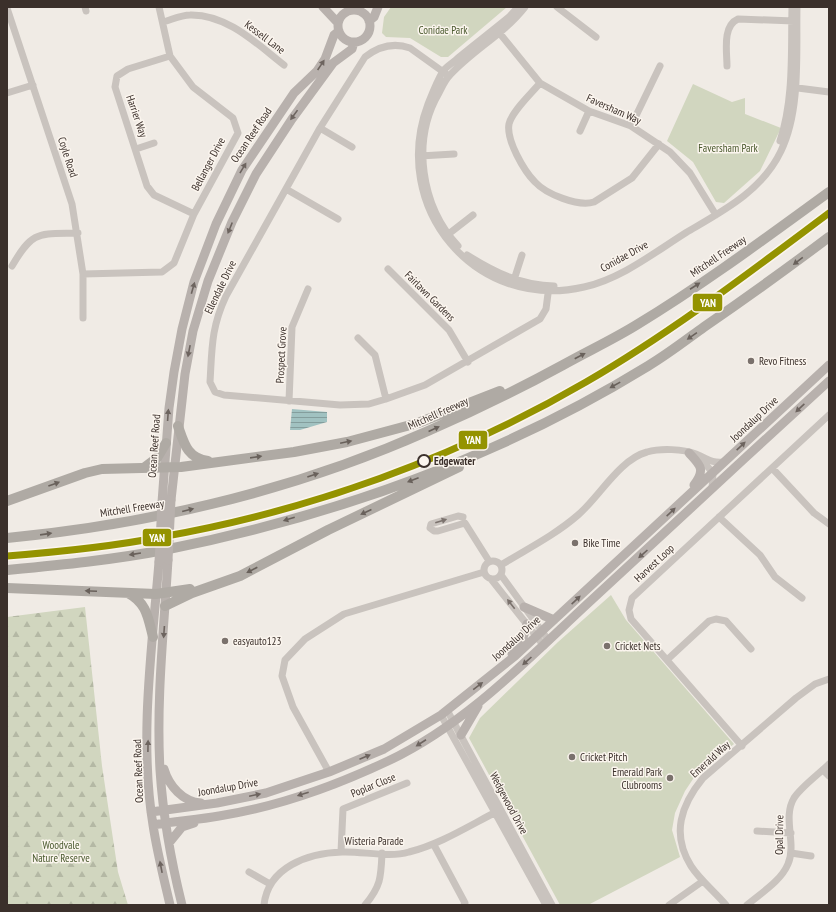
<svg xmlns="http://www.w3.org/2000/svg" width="836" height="912" font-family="'PT Sans Narrow',sans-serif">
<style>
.green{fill:#d1d6bf}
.forest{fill:url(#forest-firs)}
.water{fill:url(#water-rules)}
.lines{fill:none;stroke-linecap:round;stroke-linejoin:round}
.minor{stroke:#c9c3be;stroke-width:7}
.major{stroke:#b8b1ad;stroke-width:9}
.highway{stroke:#afaaa4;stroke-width:10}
.major-bridge{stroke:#b8b1ad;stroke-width:9}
.rail-1-casing{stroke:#fbf5ee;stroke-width:10}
.rail-1{stroke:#949300;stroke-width:7}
.oneway{fill:#6d645f}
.oneway2{fill:#69615b}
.oneway3{fill:#7b726d}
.poi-dot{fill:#7a716c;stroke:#fbf5ee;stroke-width:1.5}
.stop-dot{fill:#fbf5ee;stroke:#3b302b;stroke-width:2}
.labels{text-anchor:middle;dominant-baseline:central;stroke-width:3;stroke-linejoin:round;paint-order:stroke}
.park-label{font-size:11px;fill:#4a5a2e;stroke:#fbf5ee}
.street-label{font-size:11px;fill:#3b302b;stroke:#fbf5ee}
.poi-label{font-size:11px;fill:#3b302b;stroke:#fbf5ee;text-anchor:start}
.stop-label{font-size:11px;font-weight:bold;fill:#3b302b;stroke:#fbf5ee;text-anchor:start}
.line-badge{stroke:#fbf5ee;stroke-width:1.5}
.badge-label{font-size:11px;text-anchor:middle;font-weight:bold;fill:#fff}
</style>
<defs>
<pattern id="forest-firs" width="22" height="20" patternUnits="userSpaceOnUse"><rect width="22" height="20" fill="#d1d6bf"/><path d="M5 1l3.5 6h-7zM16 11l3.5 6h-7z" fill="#b4b8a4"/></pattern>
<pattern id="water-rules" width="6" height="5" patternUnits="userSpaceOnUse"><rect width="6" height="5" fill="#a1c2c1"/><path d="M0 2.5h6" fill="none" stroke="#849e9d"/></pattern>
</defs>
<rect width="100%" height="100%" fill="#f0ebe5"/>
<path class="green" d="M391 7H507L448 57H441L410 38 386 37 382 33 384 17Z
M693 84 732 102 745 98V114L781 128 760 171 724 203 716 202 693 162 667 141Z
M611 595 626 620 734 744 697 773 685 791 675 813 672 830 680 857 588 905H560L469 738 480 718 558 642Z"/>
<path class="forest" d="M85 607 102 766 118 872 128 905H7V617Z"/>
<path class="water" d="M292 409 327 412V422L300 430H290Z"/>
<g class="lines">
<path class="minor" d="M85 7 86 11
M518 7 509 17C492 31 475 44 458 58 454 62 447 66 443 71 437 81 432 94 428 104 389 207 475 312 584 287 621 279 655 252 687 232 723 211 762 191 781 151 801 110 796 52 797 7
M557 7 596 37
M7 8 72 204 83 274V318
M163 22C171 20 181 15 190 15 227 14 257 44 284 65
M497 30 540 83 589 111 631 126 670 152 690 173 716 215
M170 56 128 69 117 76 115 87 147 186 154 195 194 214
M727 66C727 52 722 26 738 19L794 21
M449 76 410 48C393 42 379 46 365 57L320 128 226 296C211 328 212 349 210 382L215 392 224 395 340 405 369 404 386 399 425 385 540 319 546 309 549 286
M540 83C531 94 512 111 509 124 506 140 524 171 535 182 546 194 578 207 594 202L632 178 659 144
M790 87 829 92
M7 93 33 85
M631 126 660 66
M320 128 352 147
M580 131 589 111
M780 141C794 99 791 51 792 7
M136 149 154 143
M420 156 454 154
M286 189 338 219
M446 236 473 215
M458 246C421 206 411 141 439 93 442 87 445 80 450 75 473 50 504 34 525 7
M467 255C494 272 522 286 554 286
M12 266C33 230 38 234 78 233
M388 269 449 330 468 362
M83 274 162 272 174 263 194 214 238 133 233 118 193 87 170 56 159 7
M513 283 522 255
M358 338 375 355 386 399
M289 401 292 327 308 289
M700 458 713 473 712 489
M772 468 814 513 829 524
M463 517 458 516 431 524 430 528 434 531H438L465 523 489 561
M719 517 760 555 775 577 802 598
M484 570a9 9 0 1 1 18 0a9 9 0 1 1-18 0Z
M501 565C527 549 555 535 578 515 599 497 620 459 647 452 661 448 683 449 696 454 709 459 709 463 724 462
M501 575 549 641
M491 579 544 646
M668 659 709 621 716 619 726 621 751 649
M447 710 552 905
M441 715 546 905
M742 746 631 619 629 610 632 598 829 415
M823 770 829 776
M329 772 293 707 282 676 285 660 305 639 344 614 484 572
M757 831 791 833
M434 845 465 903 464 905
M341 852 343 809 407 783
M791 853 811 856
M249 872 270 884
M264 905C268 867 308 853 342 852 362 851 389 858 409 852 441 844 470 825 500 810
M365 905C381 886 381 877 382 853
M669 905 703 881
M726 905C715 892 700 880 691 866 671 834 681 805 703 778L796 698 815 684 829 679
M747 905C761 893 781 881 788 864 797 843 782 818 794 798 801 787 819 774 829 764"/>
<path class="major" d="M323 7 338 23
M338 26a16 16 0 1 1 32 0a16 16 0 1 1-32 0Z
M369 21 374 17 378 7
M689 453C700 465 706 469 694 485
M171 500 185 374 193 331 208 281 232 222 256 174 292 119 333 63 352 49 354 42
M162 502 169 408 174 372 182 329 194 282 216 224 242 170 294 93 317 71 325 59 334 35 339 31
M168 560C164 629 156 700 160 770 163 816 171 861 182 905
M159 562C152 647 139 740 153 825 157 852 164 879 170 905
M524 607 554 620
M512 654 523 638 527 624
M461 735 478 706
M164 769C169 786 183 802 201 803
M151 812 217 803 266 793 329 772 384 749 441 715 515 656 829 365
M153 825C175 821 197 820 219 816 277 807 335 786 388 761 464 725 524 663 584 607 666 531 747 456 829 381
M169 843 182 827 194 823"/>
<path class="highway" d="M178 426C184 443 187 458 208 461
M145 467 157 458 166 443
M7 501 85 473 102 469 181 467 294 452 347 442 418 423 500 391
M7 538C151 524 295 490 428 431 474 411 519 389 563 365 588 351 614 339 638 324 704 284 767 237 829 192
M7 570C59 565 112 560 164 550 334 516 500 457 648 366 668 354 686 340 704 327 746 298 788 268 829 237
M7 588 156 594 190 589
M128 593C147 603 148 618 153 637
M165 606 192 593 240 576 328 530 459 467"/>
<path class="major-bridge" d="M168 560 171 500
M159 562 162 502"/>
<g class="rail-1-casing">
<path id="rail-1" d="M7 556C58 552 110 547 161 537 309 511 456 458 586 382 672 332 750 272 829 213"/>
</g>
<use href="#rail-1" class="rail-1"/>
</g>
<defs><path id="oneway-solid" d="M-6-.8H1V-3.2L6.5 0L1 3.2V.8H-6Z"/></defs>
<g class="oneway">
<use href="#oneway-solid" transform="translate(321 65) rotate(-56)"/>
<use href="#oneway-solid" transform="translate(294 115) rotate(126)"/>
<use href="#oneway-solid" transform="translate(243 168) rotate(-59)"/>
<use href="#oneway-solid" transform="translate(230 228) rotate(112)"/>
<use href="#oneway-solid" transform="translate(193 288) rotate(-74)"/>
<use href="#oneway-solid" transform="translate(189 351) rotate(101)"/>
<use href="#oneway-solid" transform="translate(800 408) rotate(137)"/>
<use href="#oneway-solid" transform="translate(168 415) rotate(-86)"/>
<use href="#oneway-solid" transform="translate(741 446) rotate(-43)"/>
<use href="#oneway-solid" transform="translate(671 512) rotate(-43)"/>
<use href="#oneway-solid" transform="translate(643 554) rotate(138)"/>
<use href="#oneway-solid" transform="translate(576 600) rotate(-43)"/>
<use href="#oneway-solid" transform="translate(164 632) rotate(94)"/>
<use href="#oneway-solid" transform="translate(527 661) rotate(138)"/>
<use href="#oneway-solid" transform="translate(478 686) rotate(-37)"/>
<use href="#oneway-solid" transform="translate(421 743) rotate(147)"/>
<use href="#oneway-solid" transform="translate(148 746) rotate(-89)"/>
<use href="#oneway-solid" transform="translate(365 757) rotate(-23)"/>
<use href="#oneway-solid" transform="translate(303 794) rotate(162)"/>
<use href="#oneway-solid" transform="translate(255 795) rotate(-12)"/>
<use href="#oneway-solid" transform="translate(161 867) rotate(-101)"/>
</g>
<g class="oneway2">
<use href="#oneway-solid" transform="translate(798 261) rotate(143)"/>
<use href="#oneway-solid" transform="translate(695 286) rotate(-33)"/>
<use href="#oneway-solid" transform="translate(692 336) rotate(145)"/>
<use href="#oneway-solid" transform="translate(580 356) rotate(-28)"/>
<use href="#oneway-solid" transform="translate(615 385) rotate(151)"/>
<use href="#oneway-solid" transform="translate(434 429) rotate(-25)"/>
<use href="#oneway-solid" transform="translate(346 442) rotate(-12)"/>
<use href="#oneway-solid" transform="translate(256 457) rotate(-8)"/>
<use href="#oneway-solid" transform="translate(313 475) rotate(-19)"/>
<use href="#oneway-solid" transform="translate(413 480) rotate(159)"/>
<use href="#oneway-solid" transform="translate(54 484) rotate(-20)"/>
<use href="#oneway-solid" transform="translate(188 510) rotate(-14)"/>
<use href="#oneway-solid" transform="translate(366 512) rotate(155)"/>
<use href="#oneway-solid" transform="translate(289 519) rotate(163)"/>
<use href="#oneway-solid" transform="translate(46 534) rotate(-8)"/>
<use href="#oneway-solid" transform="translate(135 554) rotate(171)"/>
<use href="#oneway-solid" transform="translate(252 570) rotate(153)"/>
<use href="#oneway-solid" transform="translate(91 591) rotate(-178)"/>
</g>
<g class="oneway3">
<use href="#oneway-solid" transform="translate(441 521) rotate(-17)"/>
<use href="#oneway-solid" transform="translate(511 604) rotate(-128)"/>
</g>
<g class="poi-dot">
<circle cx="751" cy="361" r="4"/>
<circle cx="575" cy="543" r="4"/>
<circle cx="225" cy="641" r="4"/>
<circle cx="607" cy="646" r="4"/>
<circle cx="572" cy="757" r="4"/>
<circle cx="670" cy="778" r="4"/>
</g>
<circle class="stop-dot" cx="424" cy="461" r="6"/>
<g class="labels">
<g class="park-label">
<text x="443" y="30">Conidae Park</text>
<text x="728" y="148">Faversham Park</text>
<text x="61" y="845">Woodvale<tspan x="61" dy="13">Nature Reserve</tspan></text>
</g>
<g class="street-label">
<text transform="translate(265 37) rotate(37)">Kessell Lane</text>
<text transform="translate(614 109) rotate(24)">Faversham Way</text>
<text transform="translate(137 116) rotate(71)">Harrier Way</text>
<text transform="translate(251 135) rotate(-56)">Ocean Reef Road</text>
<text transform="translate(68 157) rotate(72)">Coyle Road</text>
<text transform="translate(208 164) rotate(-62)">Bellanger Drive</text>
<text transform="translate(624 256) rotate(-29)">Conidae Drive</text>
<text transform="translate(718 256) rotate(-34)">Mitchell Freeway</text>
<text transform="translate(220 287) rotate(-64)">Ellendale Drive</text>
<text transform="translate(430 296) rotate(45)">Fairlawn Gardens</text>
<text transform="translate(281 355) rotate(-87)">Prospect Grove</text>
<text transform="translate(438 413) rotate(-24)">Mitchell Freeway</text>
<text transform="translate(754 419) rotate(-43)">Joondalup Drive</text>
<text transform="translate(154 446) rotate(-86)">Ocean Reef Road</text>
<text transform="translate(132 508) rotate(-9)">Mitchell Freeway</text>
<text transform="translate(654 563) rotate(-43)">Harvest Loop</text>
<text transform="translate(516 638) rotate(-42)">Joondalup Drive</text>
<text transform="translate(710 759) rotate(-42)">Emerald Way</text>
<text transform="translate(138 771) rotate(-92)">Ocean Reef Road</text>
<text transform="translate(373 785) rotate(-22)">Poplar Close</text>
<text transform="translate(228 787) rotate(-10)">Joondalup Drive</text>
<text transform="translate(509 803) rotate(62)">Wedgewood Drive</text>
<text transform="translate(779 835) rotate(-89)">Opal Drive</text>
<text x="374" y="841">Wisteria Parade</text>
</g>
<g class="poi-label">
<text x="759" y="361">Revo Fitness</text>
<text x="583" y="543">Bike Time</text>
<text x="233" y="641">easyauto123</text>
<text x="615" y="646">Cricket Nets</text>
<text x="580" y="757">Cricket Pitch</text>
<text x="662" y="772" text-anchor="end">Emerald Park<tspan x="662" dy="13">Clubrooms</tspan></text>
</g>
<g class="stop-label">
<text x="434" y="461">Edgewater</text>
</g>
</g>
<g class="line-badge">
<rect x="692" y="293" width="31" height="19" rx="4" fill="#949300"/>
<rect x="458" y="430" width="30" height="20" rx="4" fill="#949300"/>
<rect x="142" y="528" width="30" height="19" rx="4" fill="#949300"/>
</g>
<g class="badge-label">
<text x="708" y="307">YAN</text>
<text x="473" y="444">YAN</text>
<text x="157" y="542">YAN</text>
</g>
<rect width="836" height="912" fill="none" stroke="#3b302b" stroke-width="16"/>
</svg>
